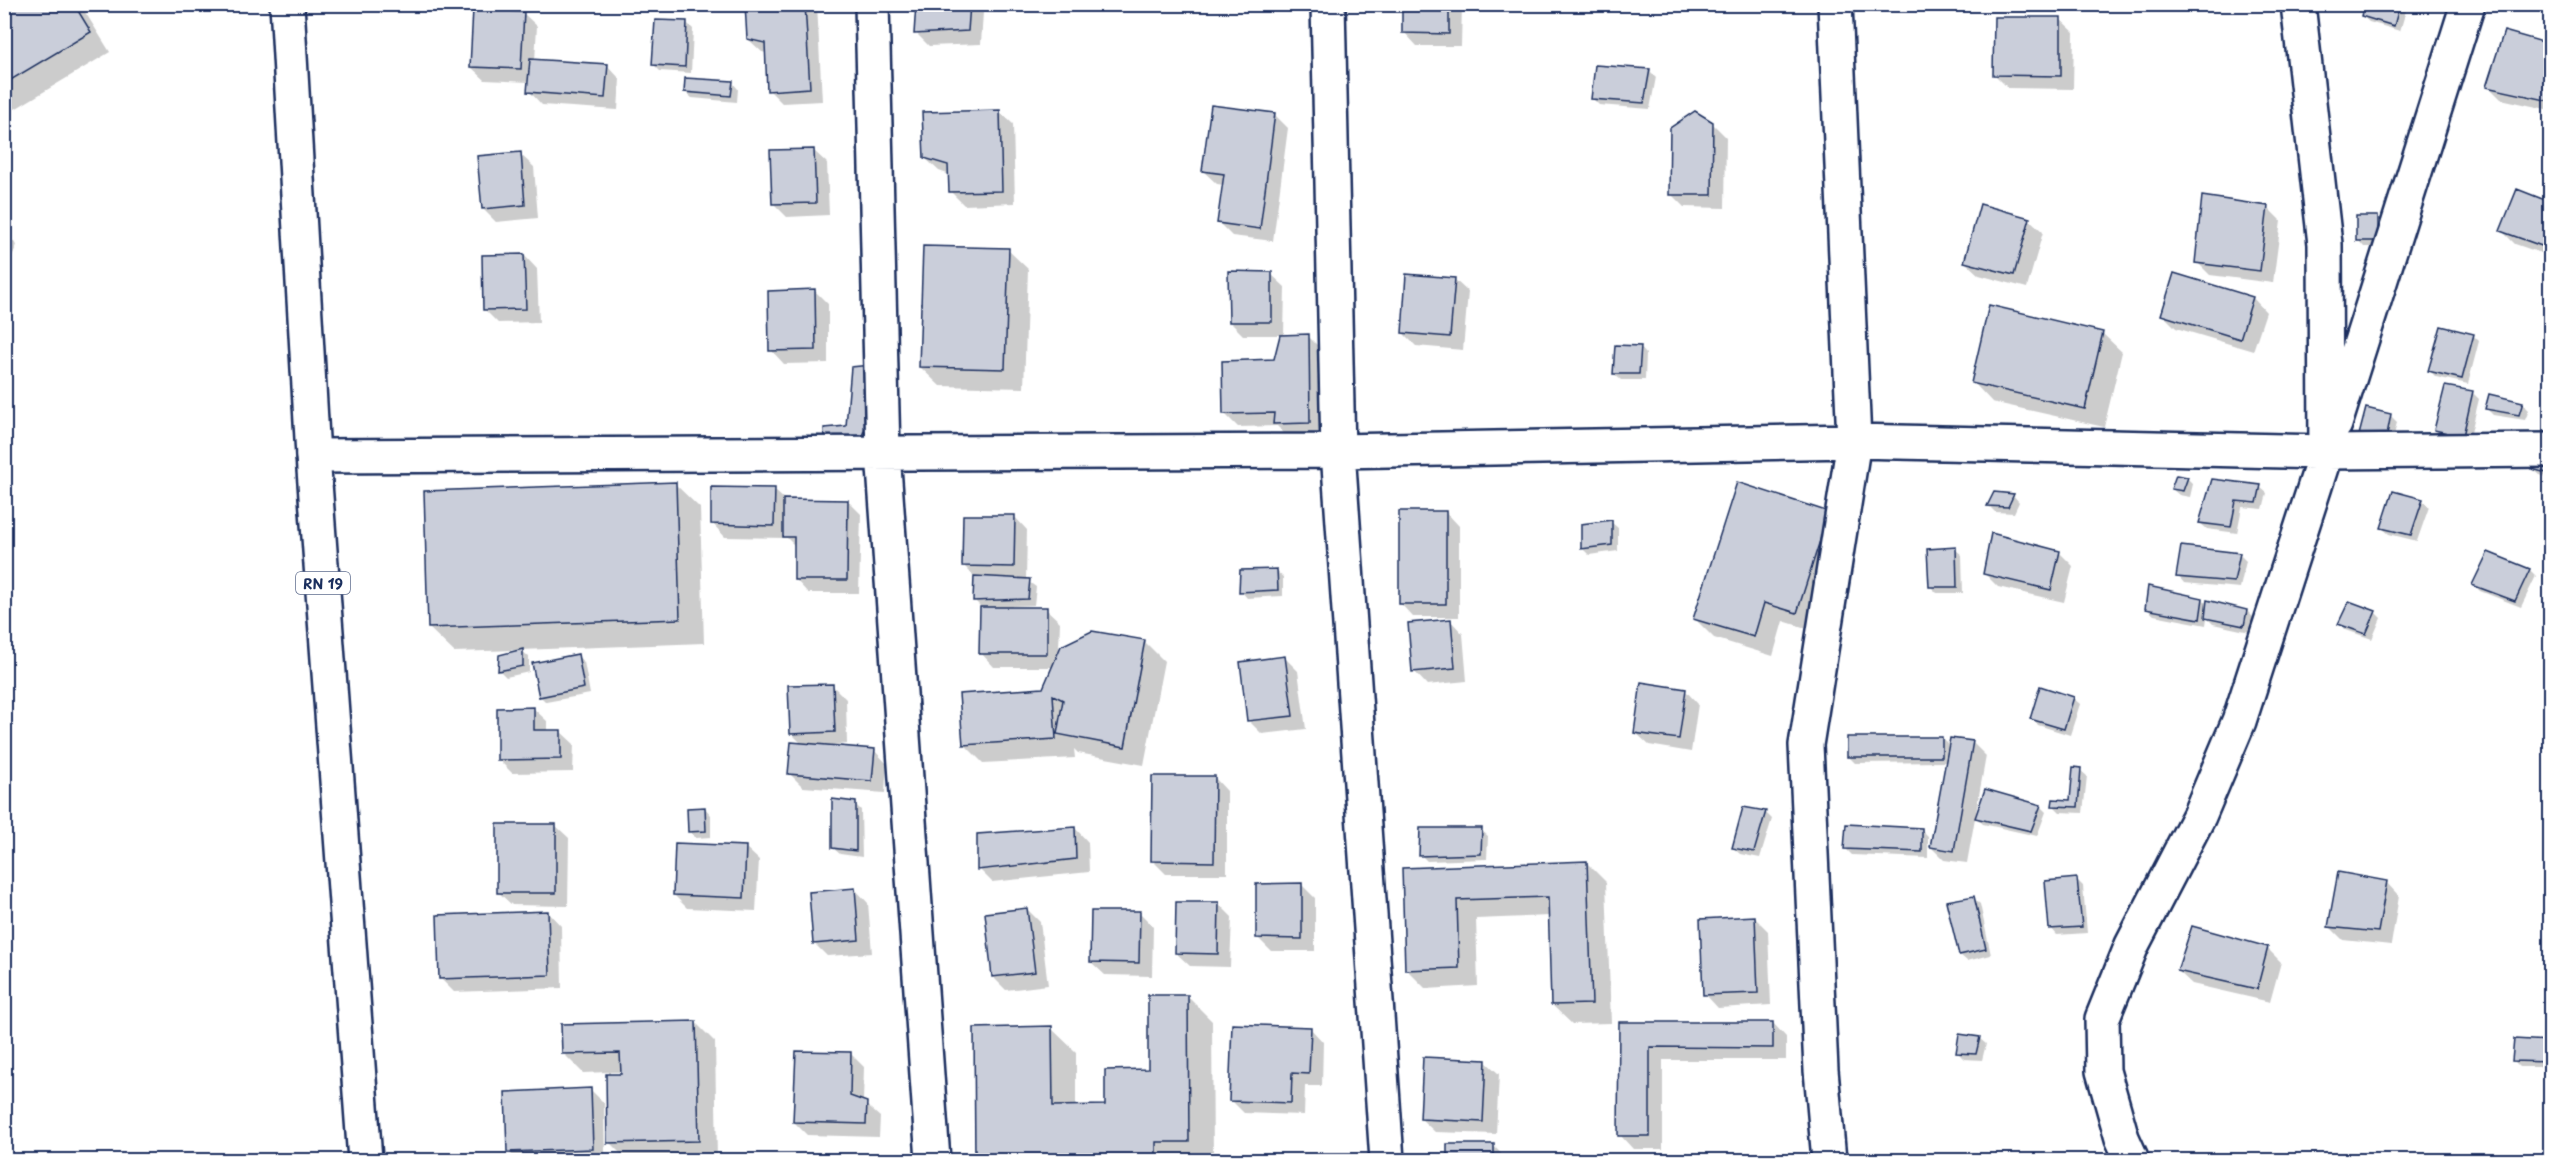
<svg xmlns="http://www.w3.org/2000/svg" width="2555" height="1165" font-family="'Playpen Sans',sans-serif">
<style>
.shadow{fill:#0003;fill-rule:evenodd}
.building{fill:#caceda;stroke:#1b2f5e;stroke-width:1.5}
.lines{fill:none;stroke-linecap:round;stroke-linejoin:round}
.street-casing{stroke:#1b2f5e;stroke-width:38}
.primary-casing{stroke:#1b2f5e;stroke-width:38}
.street{stroke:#fff;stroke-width:33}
.primary{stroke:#fff;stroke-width:33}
.labels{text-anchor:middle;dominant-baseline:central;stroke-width:6;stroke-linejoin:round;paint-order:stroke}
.shield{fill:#fff;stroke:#5f6d8e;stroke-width:1.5}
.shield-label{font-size:14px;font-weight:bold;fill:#1b2f5e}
</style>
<rect width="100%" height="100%" fill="#fff"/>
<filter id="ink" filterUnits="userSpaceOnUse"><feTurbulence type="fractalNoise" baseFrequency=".0167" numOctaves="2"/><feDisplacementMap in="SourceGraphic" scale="12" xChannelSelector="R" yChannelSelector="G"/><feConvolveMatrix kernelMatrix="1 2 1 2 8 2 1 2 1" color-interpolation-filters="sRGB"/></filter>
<g filter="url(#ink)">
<path class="shadow" d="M4 4H80L110 52 15 109 4 99Z
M746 4H817L822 101 782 103 769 90 767 53 762 52 748 39Z
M917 4H1011V13L983 12 981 44 929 46 916 33Z
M1404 4H1462L1461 46H1417L1404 32Z
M2366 4H2408L2400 31 2369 22 2362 16Z
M523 13 537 26 535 61 607 65 620 79 618 110 542 105 529 91V82L485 80 471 67Z
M2060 19 2074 32 2073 89 2008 88 1995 75Z
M687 23 693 29 691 73 660 71 654 65Z
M2505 32 2550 46V110L2501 99 2488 86Z
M1649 70 1656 77 1650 109 1599 105 1592 98Z
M732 82 738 89 737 102 692 98 685 92Z
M999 111 1013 124 1015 203 964 205 950 191V175L939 171 925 158Z
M1275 115 1288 128 1273 241 1232 236 1219 223 1224 185 1217 184 1203 171Z
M1712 123 1726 137 1725 208 1684 207 1671 194Z
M813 150 827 163 829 215 787 217 773 203Z
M520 154 534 167 538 218 496 222 483 209Z
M2518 191 2550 204V256L2515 244 2502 231Z
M2267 207 2281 221 2273 283 2210 275 2197 262Z
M2377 218 2384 224V247H2364L2358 240Z
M2029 219 2043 232 2027 288 1979 275 1965 262Z
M4 232 17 245 4 274Z
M1008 250 1028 269 1024 388 940 386 920 367Z
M524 255 537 269 539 322 498 323 484 309Z
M1271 274 1285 287 1284 336H1308L1321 349 1323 436 1288 437 1277 426 1238 427 1225 414 1275 361 1282 335H1243L1230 322Z
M2175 275 2253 298 2266 312 2253 351 2176 328 2162 314Z
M1454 279 1468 292 1463 350 1416 346 1403 333Z
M815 291 828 304V363L784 364 771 350Z
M2102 333 2122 352 2104 427 1992 402 1973 382Z
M2473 335 2479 341 2468 384 2436 377 2430 371Z
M1640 347 1646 354 1645 380H1621L1614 374Z
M869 367 866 448 848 427Z
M2446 388 2473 393 2479 399 2469 441 2442 436 2435 429Z
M2490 396 2523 404 2529 410 2525 420 2493 415 2486 408Z
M2390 415 2397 422 2392 445 2368 441Z
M2550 439V478L2540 475 2533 469Z
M2187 478 2193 484 2190 497 2179 495 2172 489Z
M2213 480 2260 487 2267 493 2263 509 2242 507 2237 533 2207 529 2200 523Z
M675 484 700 508 704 643 521 650 529 657V672L506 677 500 671V656L521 650 454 652 429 628Z
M774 490 785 500 848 501 861 514 859 593H808L795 579 796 547 787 538 725 537 712 523Z
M2013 495 2019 502 2014 513 1995 512 1989 506Z
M2422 500 2429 507 2417 541 2389 534 2382 528Z
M1446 512 1459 526V617H1413L1400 603Z
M1828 513 1816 631 1783 621 1773 656 1714 638 1695 619Z
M1014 516 1027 530 1026 580 1036 587 1034 605 1012 606V609H1046L1060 622 1059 648 1092 632 1144 641 1164 661 1144 765 1078 753 1074 749 1075 758 983 763 964 744 1044 690 1053 667H994L981 653V607L974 600 975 577 964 566Z
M1611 522 1618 528V551L1589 555 1582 548Z
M1955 549 1962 555 1963 593H1937L1930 586Z
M2060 553 2073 566 2064 602 1998 587 1985 574Z
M2239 554 2246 561 2240 588 2184 583 2178 576Z
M2530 570 2536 576 2521 607 2480 591 2474 585Z
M1276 571 1283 577V596L1247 598 1241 591Z
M2203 599 2208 605 2247 611 2253 617 2250 632 2213 624 2207 618 2206 625 2154 615 2147 609Z
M2375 612 2381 618 2372 639 2346 630 2340 624Z
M1450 620 1463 634 1467 681 1427 685 1414 671Z
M577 656 584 662 590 694 546 702 540 696Z
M1285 658 1298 671 1306 729 1262 734 1249 721Z
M832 685 846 699 847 744 834 745V747L874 750 887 764 885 793 803 787 789 773 802 744 791 733Z
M1685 690 1698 704 1691 752 1649 745 1635 732Z
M2073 698 2080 704 2070 735 2038 725 2032 718Z
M533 708 547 721V731H560L574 744 573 772 512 773 498 759Z
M1942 738 1950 746 1972 742 1986 756 1967 863 1944 860 1931 847 1947 762 1855 763 1849 757Z
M2080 770 2087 776 2083 813 2060 812 2054 806 2072 801Z
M1214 777 1227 791V874H1166L1153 861Z
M855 804 861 810 862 857 840 854 833 848Z
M2040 806 2046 812 2037 836 1983 824 1977 818Z
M705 808 711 815V837L696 838 690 832Z
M1744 808 1766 813 1772 819 1760 858 1740 854 1733 848Z
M555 825 569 838 568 906 512 905 498 892Z
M1075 828 1088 842 1089 872 992 882 979 869Z
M1481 830 1488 836 1487 859 1427 861 1421 855Z
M1922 830 1928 836V858L1852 855 1845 848Z
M745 847 759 860 756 911 687 908 674 895Z
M1587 863 1606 882 1611 1023 1572 1024 1552 1005 1550 916 1476 919 1478 986 1426 989 1407 970 1403 869Z
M2077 880 2083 886 2087 933 2057 935 2051 928Z
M2386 882 2399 896 2391 945 2343 940 2330 927Z
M1302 885 1315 898V951H1271L1257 937Z
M855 889 868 903 872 953 827 956 814 943Z
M1973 898 1980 904 1991 955 1967 961 1960 955Z
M1219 904 1232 917 1230 967 1190 966 1176 953Z
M1027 909 1040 922 1048 985 1006 990 993 977Z
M548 912 561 926 562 988 454 992 440 978Z
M1139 912 1153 926 1152 976 1105 975 1091 962Z
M1755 918 1768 931 1771 1005 1718 1008 1705 994Z
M2193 927 2268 949 2281 962 2270 1002 2192 984 2178 971Z
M1187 996 1212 1021 1213 1160H976V1029L1051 1028 1076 1052V1107H1107L1150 1071Z
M695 1022 715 1042 717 1160H627L609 1142 608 1072 583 1073 564 1054ZM610 1072H623V1075H610Z
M1773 1023 1786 1037V1060H1663V1149H1633L1620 1135V1024Z
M1310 1028 1323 1042 1322 1086H1305L1304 1115 1244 1113 1231 1100Z
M1979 1038 1986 1044 1982 1060 1964 1059 1958 1053Z
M2516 1040 2550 1043V1067H2520L2514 1061Z
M851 1054 864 1067 863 1102 880 1117 879 1137 807 1135 794 1122Z
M1485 1061 1499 1074 1496 1134 1435 1132 1421 1119Z
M591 1090 604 1103 605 1160H517L508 1151Z
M1493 1145 1507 1160H1449V1146Z"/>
<path class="building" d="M4 4H74L91 32 4 84Z
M745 4H805L810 88 767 91 765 43 747 39Z
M916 4H970L968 31 914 34Z
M1402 4H1449V34L1402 33Z
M2364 4H2400L2394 26 2361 16Z
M473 9 524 12 521 69 470 67Z
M1994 17H2061V76L1993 75Z
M655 20 687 21 685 67 652 65Z
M2504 31 2550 44V101L2486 87Z
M530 59 608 64 605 98 527 92Z
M1595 65 1650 69 1644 103 1591 99Z
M685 78 733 81 731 96 684 92Z
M1211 105 1275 113 1260 229 1217 223 1224 174 1202 171Z
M1000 110 1002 191 949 192 948 165 924 158 922 112Z
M1695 111 1713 122 1712 195H1669L1670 128Z
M814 149 816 203 772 204 770 150Z
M521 152 525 205 482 209 477 156Z
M2517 189 2550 202V249L2500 231Z
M2202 196 2268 206 2260 271 2195 263Z
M1980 204 2030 218 2014 275 1964 262Z
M2356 216H2378V241H2356Z
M923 246 1009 248 1005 369 919 367Z
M524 254 526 309 483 310 482 255Z
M1228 271 1272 272V322H1229Z
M2174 273 2253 297 2240 339 2161 315Z
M1406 274 1455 278 1450 337 1402 333Z
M815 289 816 350 769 351 768 291Z
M1989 305 2103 332 2085 409 1971 383Z
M2441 326 2474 334 2462 379 2428 371Z
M1309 334 1310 423 1273 424 1274 413 1223 414 1222 361 1274 359 1280 335Z
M1615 345 1641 346 1639 374H1613Z
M870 365V413L860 442 825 444 824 428 846 426 851 367Z
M2445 386 2473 391 2463 436 2434 430Z
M2489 394 2523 402 2519 415 2485 409Z
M2366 408 2391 414 2386 440 2359 435Z
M2543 436 2550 437V474L2532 469Z
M2176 475 2188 477 2183 491 2171 489Z
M2212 479 2261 485 2257 503 2236 501 2231 527 2199 523Z
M676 482 680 619 428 628 424 491Z
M1737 482 1829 512 1797 613 1764 603 1754 637 1693 619Z
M711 487 775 488 774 526 711 524Z
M2393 491 2423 499 2411 535 2381 528Z
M1994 492 2014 494 2008 507 1987 506Z
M783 499 848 500 847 580H794V537H783Z
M1399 511H1446V604H1399Z
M963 515H1015L1014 567 962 566Z
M1612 520V545L1581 549V524Z
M1991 533 2060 551 2051 590 1983 574Z
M2181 546 2240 553 2234 582 2176 577Z
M1956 547 1957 587H1929L1927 549Z
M2488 552 2530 569 2515 601 2472 585Z
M1277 569 1278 590 1239 592 1240 570Z
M974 576 1030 579 1028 599 973 601Z
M2148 586 2203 598 2200 619 2145 609Z
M2207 600 2247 610 2244 626 2205 618Z
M2349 601 2376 611 2366 634 2338 624Z
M980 607H1047V654H979Z
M1451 619 1455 668 1412 672 1408 623Z
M1092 631 1145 640 1125 747 1057 734 1063 700 1053 695 1056 739 963 745 959 694 1043 688 1061 646Z
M523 649V666L498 671 499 655Z
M578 654 584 688 539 697 532 663Z
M1285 656 1293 716 1247 721 1240 662Z
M1641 682 1686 689 1679 739 1634 733Z
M833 684 835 732 790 734 788 685Z
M2040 686 2074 697 2064 729 2030 719Z
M534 707V730H561V759L497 760V708Z
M1847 737H1942V757H1847Z
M1950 738 1973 741 1954 851 1930 847Z
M791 742 875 749 872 781 788 774Z
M2073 767 2081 768 2078 807 2052 806 2053 799 2070 800Z
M1152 776H1215L1214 862 1151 861Z
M1985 789 2041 805 2031 831 1975 818Z
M832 799 856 802V851L832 848Z
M705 807 706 831 688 832 687 808Z
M1743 807 1766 811 1754 852 1732 848Z
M497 824H556V893H497Z
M1846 824 1922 828V852L1844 849Z
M1075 827 1076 859 977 870V834Z
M1420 828H1482L1481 854 1419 856Z
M675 843 746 846 744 898 673 895Z
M1587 861 1592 1004 1551 1005 1548 897 1457 900 1459 968 1405 970 1402 868Z
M2338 872 2387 881 2378 932 2328 927Z
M2077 878 2082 927 2049 929 2045 881Z
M1302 883V939L1256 938V884Z
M855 888 859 940 813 944 809 892Z
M1974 896 1986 949 1959 955 1946 901Z
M1176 902H1219L1218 954 1175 953Z
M1027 908 1035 972 992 977 985 913Z
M548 911 550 975 439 979 437 915Z
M1091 911H1140L1139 963 1090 962Z
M1755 916 1758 993 1703 995 1700 919Z
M2192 926 2268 947 2257 989 2177 971Z
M1148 995H1188L1189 1142H1156V1160H975L974 1028 1052 1026 1053 1106 1105 1105V1070L1148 1069Z
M696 1021 699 1141 607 1143 606 1074H621L620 1053 562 1054 561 1024Z
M1619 1022H1773V1048L1650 1047V1136H1618Z
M1232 1024 1311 1027 1309 1074 1292 1073 1291 1103 1229 1101Z
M1959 1034 1980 1037 1976 1054 1956 1053Z
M2514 1039 2550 1041V1062L2512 1061Z
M796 1051 851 1052 850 1096 867 1102 866 1124 793 1122Z
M1423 1057 1486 1060 1483 1122 1420 1119Z
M591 1088 593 1149 507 1152 505 1092Z
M1447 1144H1494V1160H1447Z"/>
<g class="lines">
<g class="street-casing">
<path id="street" d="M872 4 883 453 933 1160
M1328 4 1338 451 1387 1160
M2335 424 2468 4
M313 456 1338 451 1854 441 2326 452 2550 450
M1829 1160 1821 1070 1806 745 1854 441 1835 4
M2132 1160 2122 1138 2103 1071 2102 1019 2132 945 2199 816 2239 721 2326 452 2325 244 2298 4"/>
</g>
<g class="primary-casing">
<path id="primary" d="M287 4 313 456 365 1160"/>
</g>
<use href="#street" class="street"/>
<use href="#primary" class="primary"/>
</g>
</g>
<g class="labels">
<rect class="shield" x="296" y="572" width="54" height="22" rx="4.5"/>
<g class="shield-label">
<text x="323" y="583">RN 19</text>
</g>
</g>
<rect width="2555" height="1165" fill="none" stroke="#fff" stroke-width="24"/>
<rect x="12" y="12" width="2531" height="1141" fill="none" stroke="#1b2f5e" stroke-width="2" filter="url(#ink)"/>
</svg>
